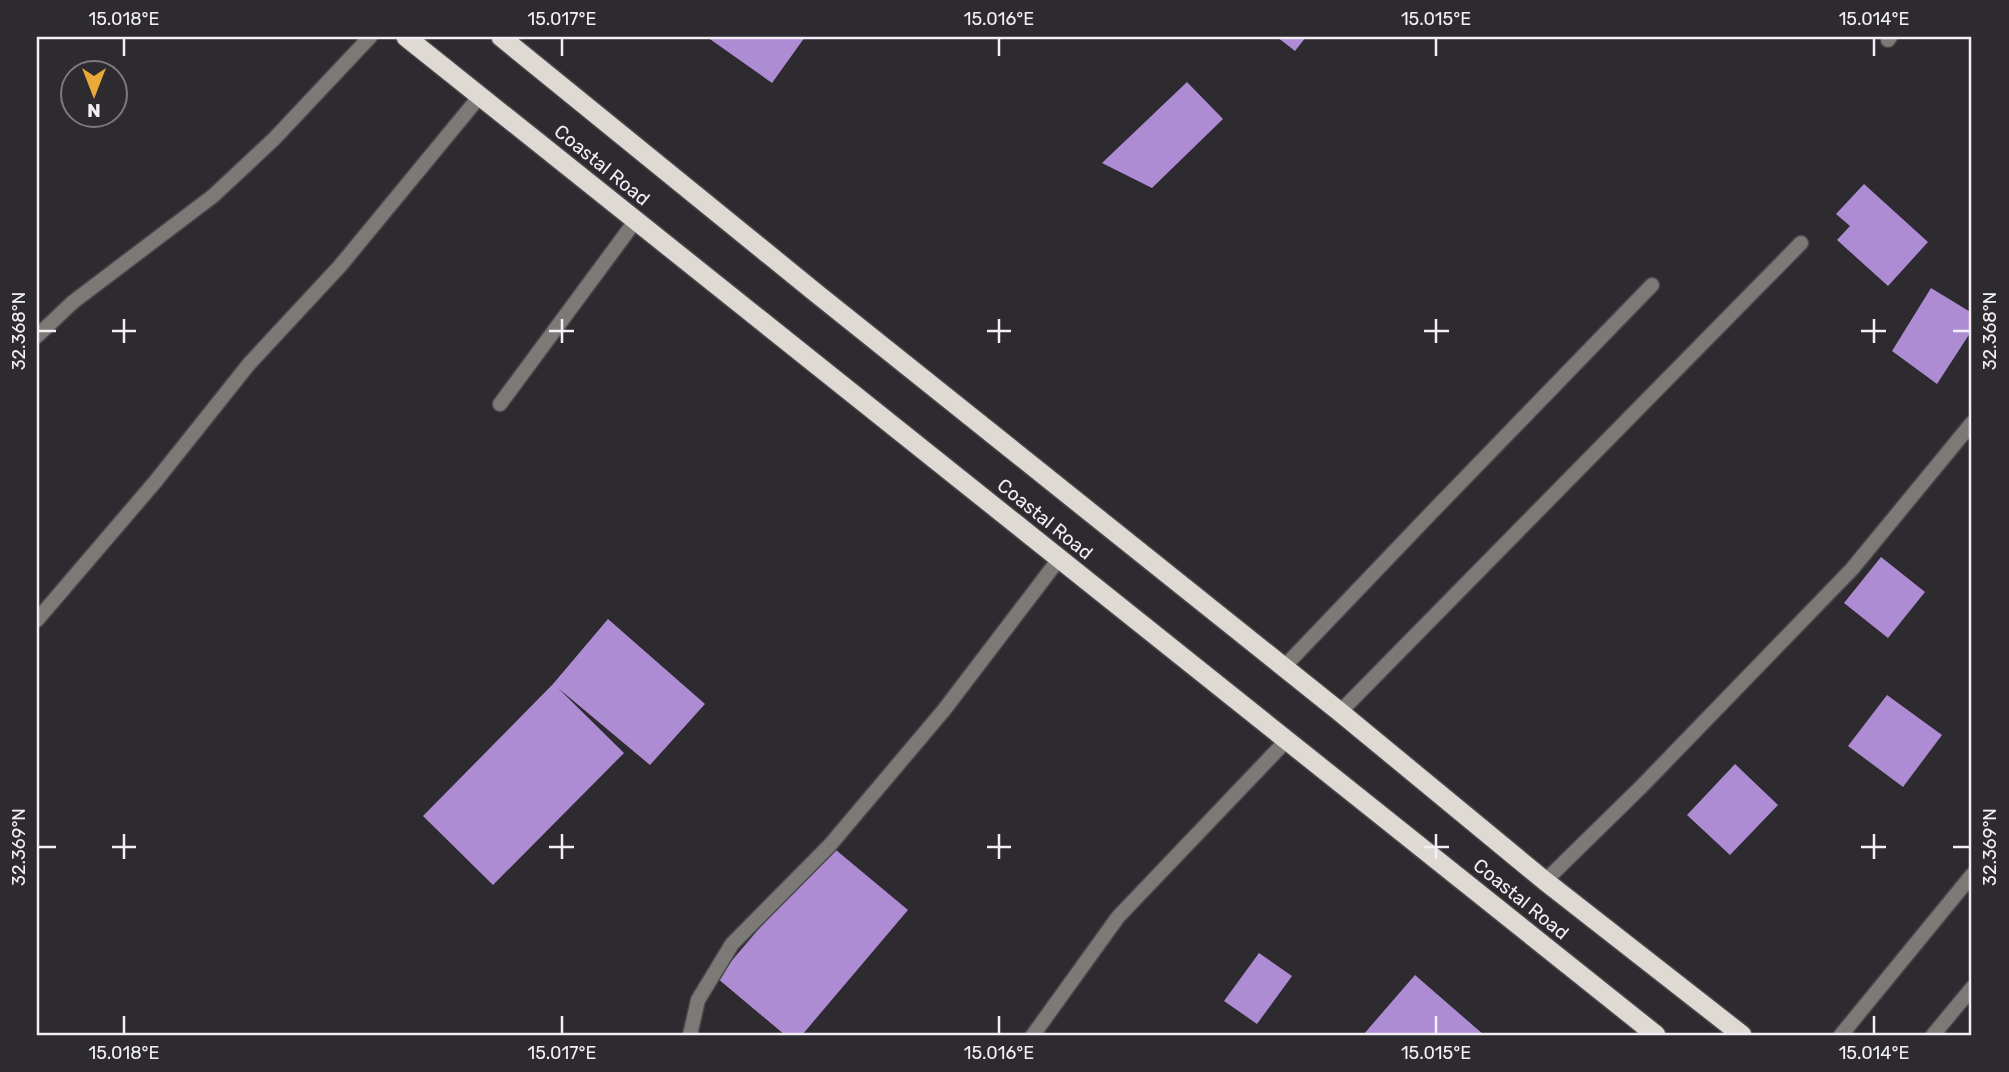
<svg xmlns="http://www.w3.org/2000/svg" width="2009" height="1072" font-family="Rubik,sans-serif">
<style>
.building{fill:#ae8cd3}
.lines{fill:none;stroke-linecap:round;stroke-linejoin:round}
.service-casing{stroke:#49464c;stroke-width:17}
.minor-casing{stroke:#49464c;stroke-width:17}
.trunk-casing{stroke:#49464c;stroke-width:22}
.service{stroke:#7c7a77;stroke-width:14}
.minor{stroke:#7c7a77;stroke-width:14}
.trunk{stroke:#ded9d2;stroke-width:19}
.ticks{fill:none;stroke:#f2f0f5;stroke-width:2.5}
.labels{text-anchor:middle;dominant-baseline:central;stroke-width:7;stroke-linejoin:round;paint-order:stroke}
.street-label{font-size:19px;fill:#f2f0f5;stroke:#2d2a30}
.neatline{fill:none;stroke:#f2f0f5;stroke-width:2.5}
.ticks-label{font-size:18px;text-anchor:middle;fill:#f2f0f5}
</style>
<rect width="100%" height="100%" fill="#2d2a30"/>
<path class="building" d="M707 37H805L772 83Z
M1277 37H1306L1295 51Z
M1187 82 1223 119 1152 188 1102 163Z
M1864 184 1928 242 1888 286 1837 240 1850 226 1836 214Z
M1931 288 1972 313V330L1937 384 1892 351Z
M1881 557 1925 592 1888 638 1844 603Z
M608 619 705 704 650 765 558 688 624 753 493 885 423 816 553 684Z
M1887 695 1942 735 1903 787 1848 746Z
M1735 764 1778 805 1730 855 1687 815Z
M830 845 908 910 802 1035H785L717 978Z
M1259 953 1292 976 1257 1024 1224 1001Z
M1415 975 1484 1035H1363Z"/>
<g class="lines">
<g class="service-casing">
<path id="service" d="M500 404 636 220
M1033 1035 1118 917 1286 741
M1933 1035 1972 988"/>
</g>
<g class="minor-casing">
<path id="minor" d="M1888 40 1890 37
M37 336 73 302 213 196 274 139 370 37
M37 620 155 482 249 364 340 266 480 96
M1284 667 1434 510 1652 285
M1340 712 1801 243
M1545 881 1641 787 1852 569 1972 423
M690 1035 698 1000 732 944 830 845 944 710 1059 559
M1841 1035 1972 875"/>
</g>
<g class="trunk-casing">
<path id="trunk" d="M406 37 1656 1035
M501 37 816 293 1340 712 1545 881 1742 1035"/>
</g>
<use href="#service" class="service"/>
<use href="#minor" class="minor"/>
<use href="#trunk" class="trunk"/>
</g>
<path class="ticks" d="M124 38V56M562 38V56M999 38V56M1436 38V56M1874 38V56M124 319V343M562 319V343M999 319V343M1436 319V343M1874 319V343M38 331H56M112 331H136M549 331H574M987 331H1011M1424 331H1449M1861 331H1886M1953 331H1970M124 834V859M562 834V859M999 834V859M1436 834V859M1874 834V859M38 847H56M112 847H136M549 847H574M987 847H1011M1424 847H1449M1861 847H1886M1953 847H1970M124 1016V1034M562 1016V1034M999 1016V1034M1436 1016V1034M1874 1016V1034"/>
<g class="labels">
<g class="street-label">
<text transform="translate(602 165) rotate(39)">Coastal Road</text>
<text transform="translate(1045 519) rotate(39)">Coastal Road</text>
<text transform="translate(1521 899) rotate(39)">Coastal Road</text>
</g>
</g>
<rect width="2009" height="1072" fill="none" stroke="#2d2a30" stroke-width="77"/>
<g transform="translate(94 94) rotate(180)"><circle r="33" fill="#2d2a30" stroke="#7c797f" stroke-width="2"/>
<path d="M0-5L12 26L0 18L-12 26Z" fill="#eaaa39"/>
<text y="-10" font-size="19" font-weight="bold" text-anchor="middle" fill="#f2f0f5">N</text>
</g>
<rect x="38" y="38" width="1932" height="996" class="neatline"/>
<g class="ticks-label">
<text x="124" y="25">15.018°E</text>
<text x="562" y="25">15.017°E</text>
<text x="999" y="25">15.016°E</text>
<text x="1436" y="25">15.015°E</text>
<text x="1874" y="25">15.014°E</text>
<text transform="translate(1990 331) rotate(-90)" y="6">32.368°N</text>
<text transform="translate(19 331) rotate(-90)" y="6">32.368°N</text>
<text transform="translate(1990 847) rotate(-90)" y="6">32.369°N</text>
<text transform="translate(19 847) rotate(-90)" y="6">32.369°N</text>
<text x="124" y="1059">15.018°E</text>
<text x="562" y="1059">15.017°E</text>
<text x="999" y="1059">15.016°E</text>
<text x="1436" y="1059">15.015°E</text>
<text x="1874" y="1059">15.014°E</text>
</g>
</svg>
